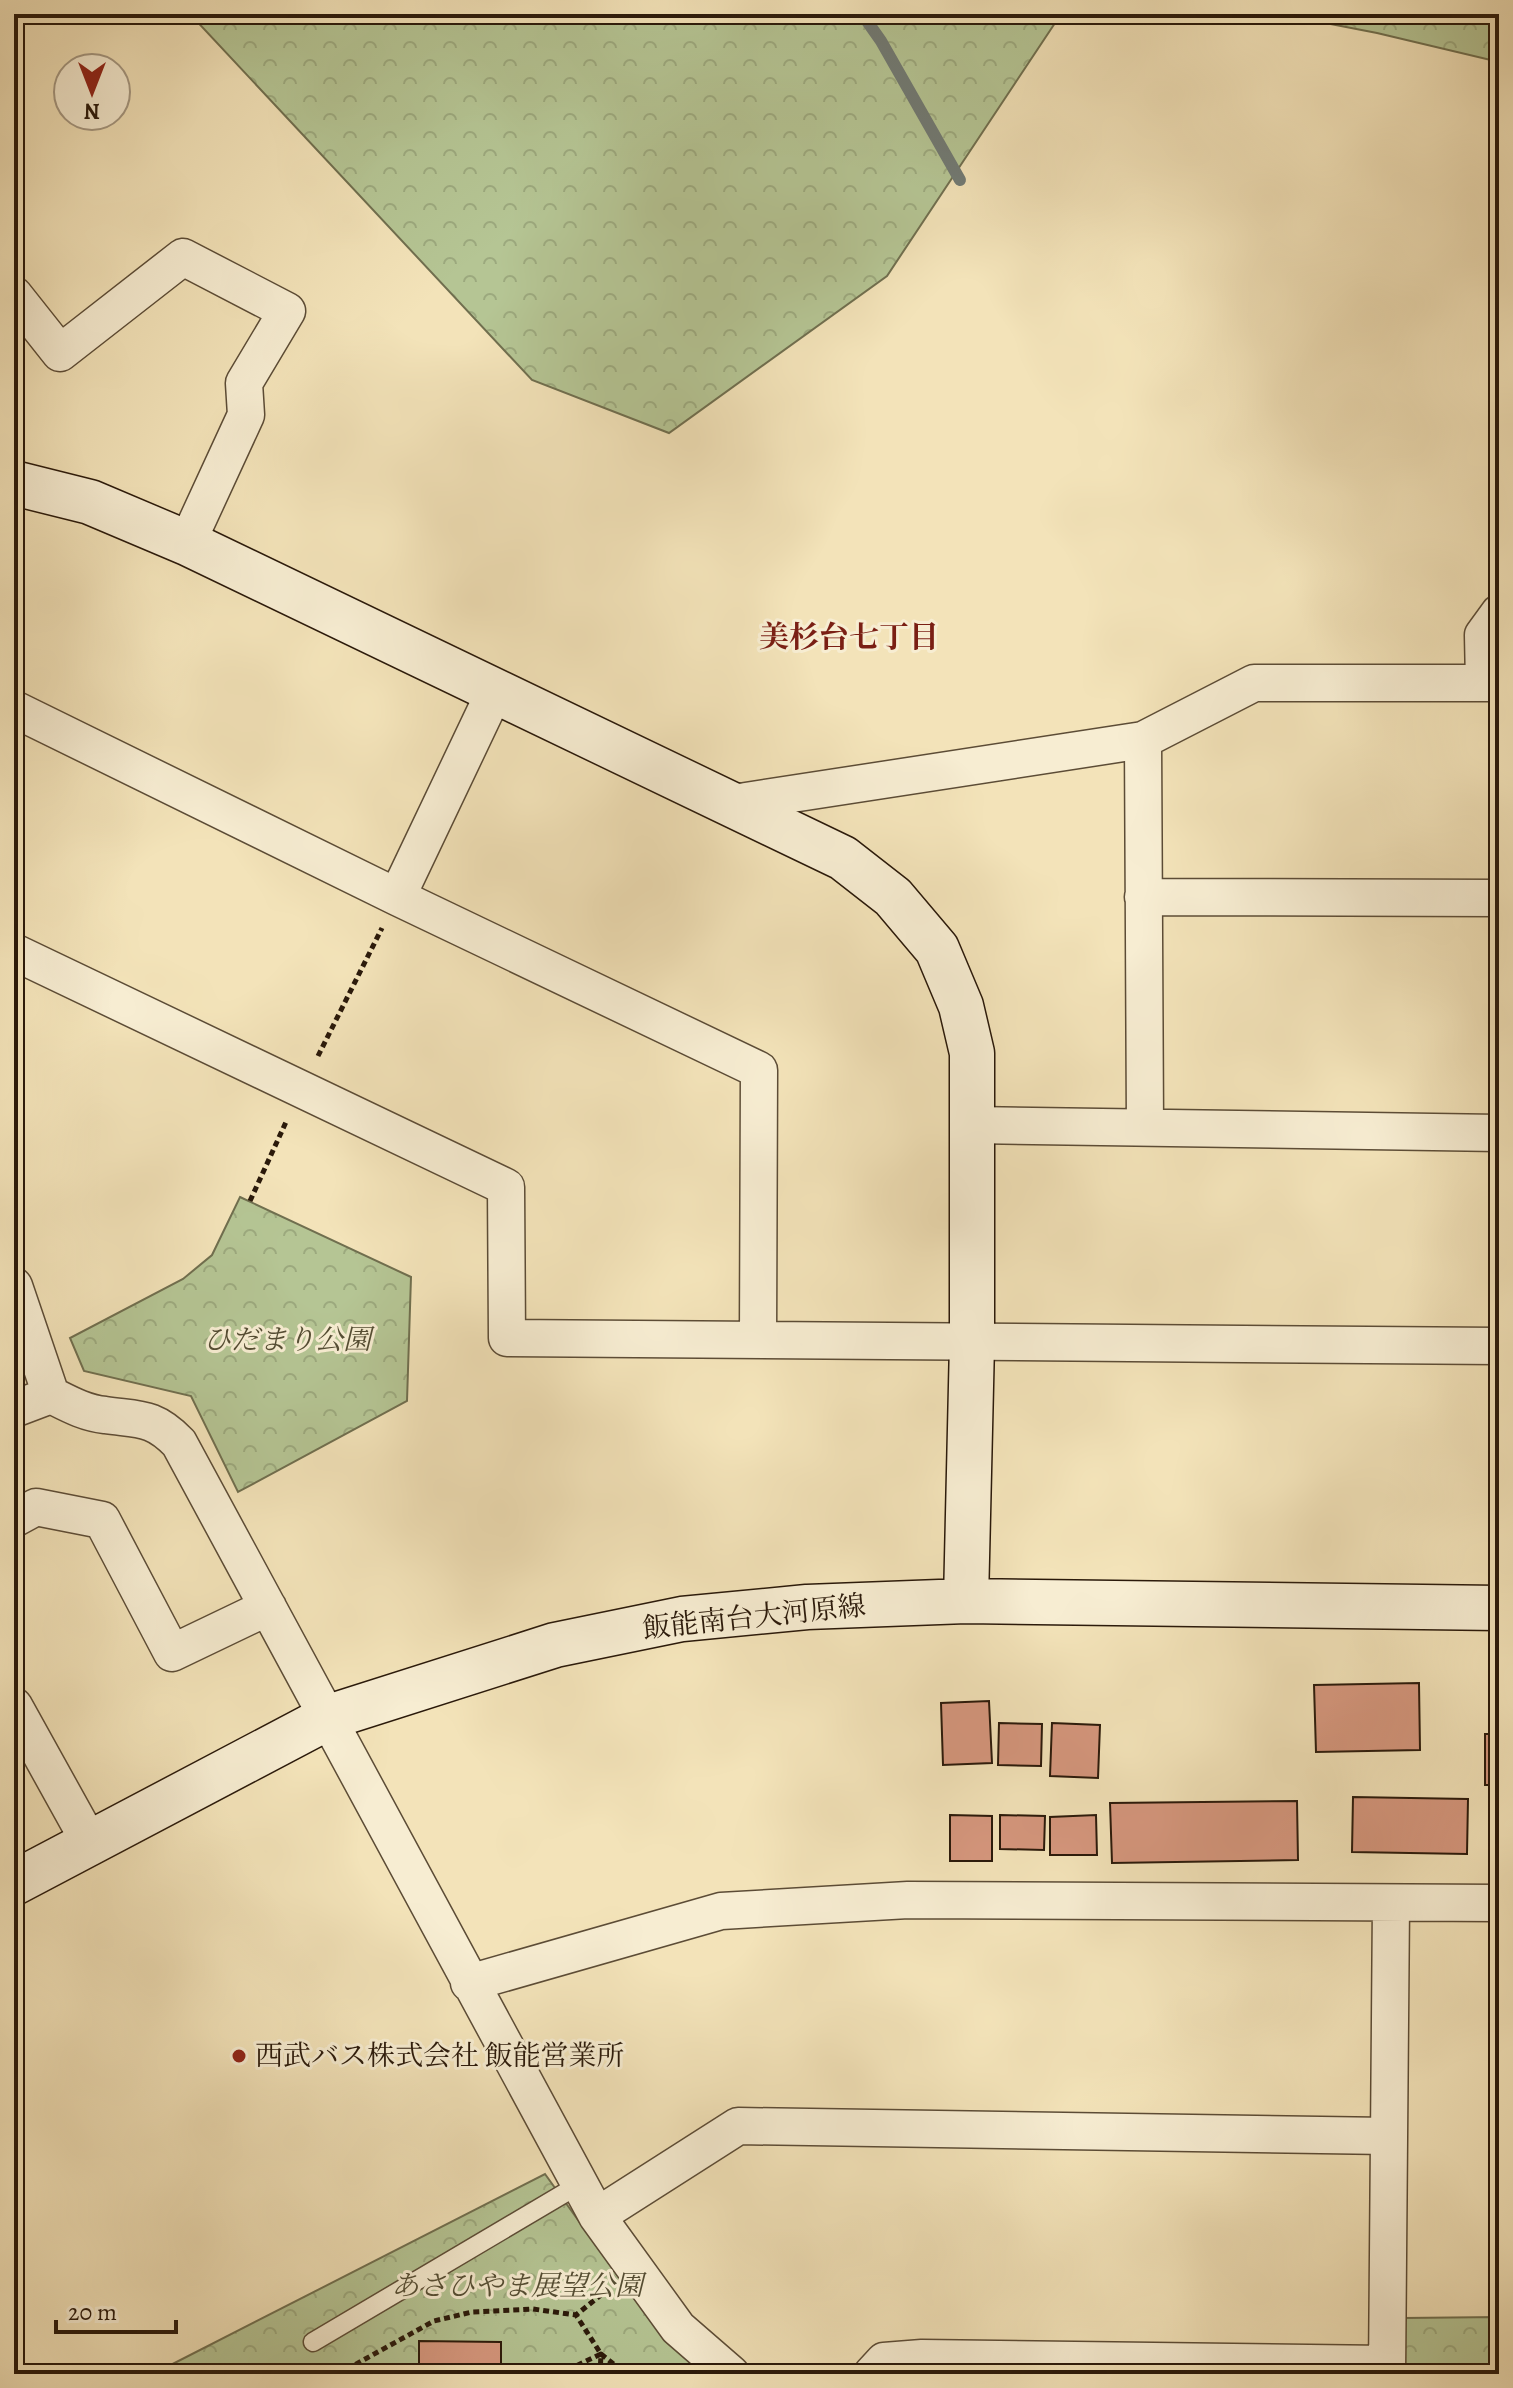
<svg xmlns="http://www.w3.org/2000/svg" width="1513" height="2388" font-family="Alegreya,'Noto Serif JP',serif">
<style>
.forest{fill:url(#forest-crowns);stroke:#706f4f;stroke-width:2}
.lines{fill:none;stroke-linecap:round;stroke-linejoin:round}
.stream{stroke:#717a74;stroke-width:12}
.building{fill:#d6977e;stroke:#2a190a;stroke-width:2}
.lane-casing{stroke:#5c4c36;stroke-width:21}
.street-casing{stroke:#5c4c36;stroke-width:39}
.secondary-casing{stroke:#2a190a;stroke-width:47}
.path{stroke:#2a190a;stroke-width:5;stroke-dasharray:6 4;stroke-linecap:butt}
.lane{stroke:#f7edd2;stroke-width:18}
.street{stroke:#f7edd2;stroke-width:36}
.secondary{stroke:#f7edd2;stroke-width:44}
.poi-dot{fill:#8f2418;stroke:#f7edd2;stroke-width:3}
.labels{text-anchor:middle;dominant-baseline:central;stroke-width:6;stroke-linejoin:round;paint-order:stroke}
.park-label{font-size:28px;font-style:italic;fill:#544d33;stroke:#f7edd2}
.street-label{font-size:28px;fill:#2a190a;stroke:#f7edd2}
.poi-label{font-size:28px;fill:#2a190a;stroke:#f7edd2;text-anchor:start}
.neighbourhood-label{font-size:30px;font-weight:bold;fill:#7a1f14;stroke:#f7edd2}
</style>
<defs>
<pattern id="forest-crowns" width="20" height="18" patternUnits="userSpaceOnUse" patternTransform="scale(2)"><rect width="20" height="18" fill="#b5c594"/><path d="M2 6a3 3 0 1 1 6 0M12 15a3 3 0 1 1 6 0" fill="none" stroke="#9ca97e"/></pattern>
</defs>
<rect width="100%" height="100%" fill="#f3e3b9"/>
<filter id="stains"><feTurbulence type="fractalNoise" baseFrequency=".0025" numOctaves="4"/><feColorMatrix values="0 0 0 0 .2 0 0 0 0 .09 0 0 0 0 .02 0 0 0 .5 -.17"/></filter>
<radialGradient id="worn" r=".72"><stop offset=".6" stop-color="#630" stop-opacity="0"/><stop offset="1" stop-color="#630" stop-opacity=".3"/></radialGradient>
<path class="forest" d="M190 14H1061L887 276 669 433 532 380Z
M1279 14H1499V62L1377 33Z
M240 1197 411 1277 407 1401 238 1492 191 1396 84 1371 70 1338 183 1279 212 1255Z
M545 2174 634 2298 706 2374H153Z
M1499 2317V2374H1405L1404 2318Z"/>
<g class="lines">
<path class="stream" d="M862 14 881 41 960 180"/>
</g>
<path class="building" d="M1419 1683 1420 1750 1316 1752 1314 1685Z
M989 1701 992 1763 943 1765 941 1703Z
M999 1723 1042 1724 1041 1766 998 1765Z
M1052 1723 1100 1725 1098 1778 1050 1776Z
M1485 1734H1499V1785H1485Z
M1353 1797 1468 1799 1467 1854 1352 1852Z
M1297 1801 1298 1860 1112 1863 1110 1803Z
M950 1815 992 1816V1861H950Z
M1000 1815 1045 1816 1044 1850 1000 1849Z
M1096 1815 1097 1855H1050V1817Z
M419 2341 501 2342V2374H419Z"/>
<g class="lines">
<g class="lane-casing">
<path id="lane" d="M313 2342 580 2184"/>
</g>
<g class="street-casing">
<path id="street" d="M14 295 60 353 183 257 287 311 244 383 246 415 187 543
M1484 683 1483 635 1499 613
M14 709 397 897 759 1070 758 1340
M1143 740 1145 1127
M733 803 1143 740 1254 683H1499
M397 897 495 691
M1143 897 1499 898
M14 952 506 1187 507 1338 1499 1346
M973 1125 1499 1133
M14 1286 51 1395
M14 1409 51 1395C69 1404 85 1413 105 1415 139 1420 153 1416 179 1443L597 2216 678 2328 731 2374
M14 1519 36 1507 102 1520 172 1653 268 1607
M14 1706 90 1843
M469 1983 721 1911 908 1900 1499 1903
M597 2216 738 2126 1388 2136
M872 2374 884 2361 922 2358 1387 2364
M1387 2374 1391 1903"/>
</g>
<g class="secondary-casing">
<path id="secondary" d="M14 483 90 502 187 543 843 858 893 897 937 949 961 1006 972 1053V1343L966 1601
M14 1883 329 1717 555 1645 682 1619 807 1607 966 1601 1499 1608"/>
</g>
<path class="path" d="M318 1056 382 928
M250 1201 286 1122
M338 2374 434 2321 472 2312 533 2309 576 2315
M559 2374 601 2354 576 2315 607 2290
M600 2374 601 2354 626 2374"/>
<use href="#lane" class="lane"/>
<use href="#street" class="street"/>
<use href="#secondary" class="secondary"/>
</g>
<circle class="poi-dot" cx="239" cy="2056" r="8"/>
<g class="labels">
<g class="park-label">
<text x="287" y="1340">ひだまり公園</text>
<text x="517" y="2286">あさひやま展望公園</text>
</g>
<g class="street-label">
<text transform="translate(754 1617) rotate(-6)">飯能南台大河原線</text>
</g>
<g class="poi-label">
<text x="255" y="2056">西武バス株式会社 飯能営業所</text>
</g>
<g class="neighbourhood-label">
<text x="849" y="637">美杉台七丁目</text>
</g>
</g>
<rect width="1513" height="2388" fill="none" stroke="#f3e3b9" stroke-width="48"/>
<rect x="16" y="16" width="1481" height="2356" fill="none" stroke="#2a190a" stroke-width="4"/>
<rect x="24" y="24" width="1465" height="2340" fill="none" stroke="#2a190a" stroke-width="2"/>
<g transform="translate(92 92) rotate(180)"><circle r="38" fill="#f7edd2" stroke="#a59882" stroke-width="2"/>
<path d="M0-6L14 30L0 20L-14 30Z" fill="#8f2418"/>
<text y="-12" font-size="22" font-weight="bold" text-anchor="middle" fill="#2a190a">N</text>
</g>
<path d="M56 2320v12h120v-12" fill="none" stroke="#2a190a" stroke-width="4"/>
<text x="68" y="2320" font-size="24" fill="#2a190a" stroke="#f7edd2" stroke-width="6" paint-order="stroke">20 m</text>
<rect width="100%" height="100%" filter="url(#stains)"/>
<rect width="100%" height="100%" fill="url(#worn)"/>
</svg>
